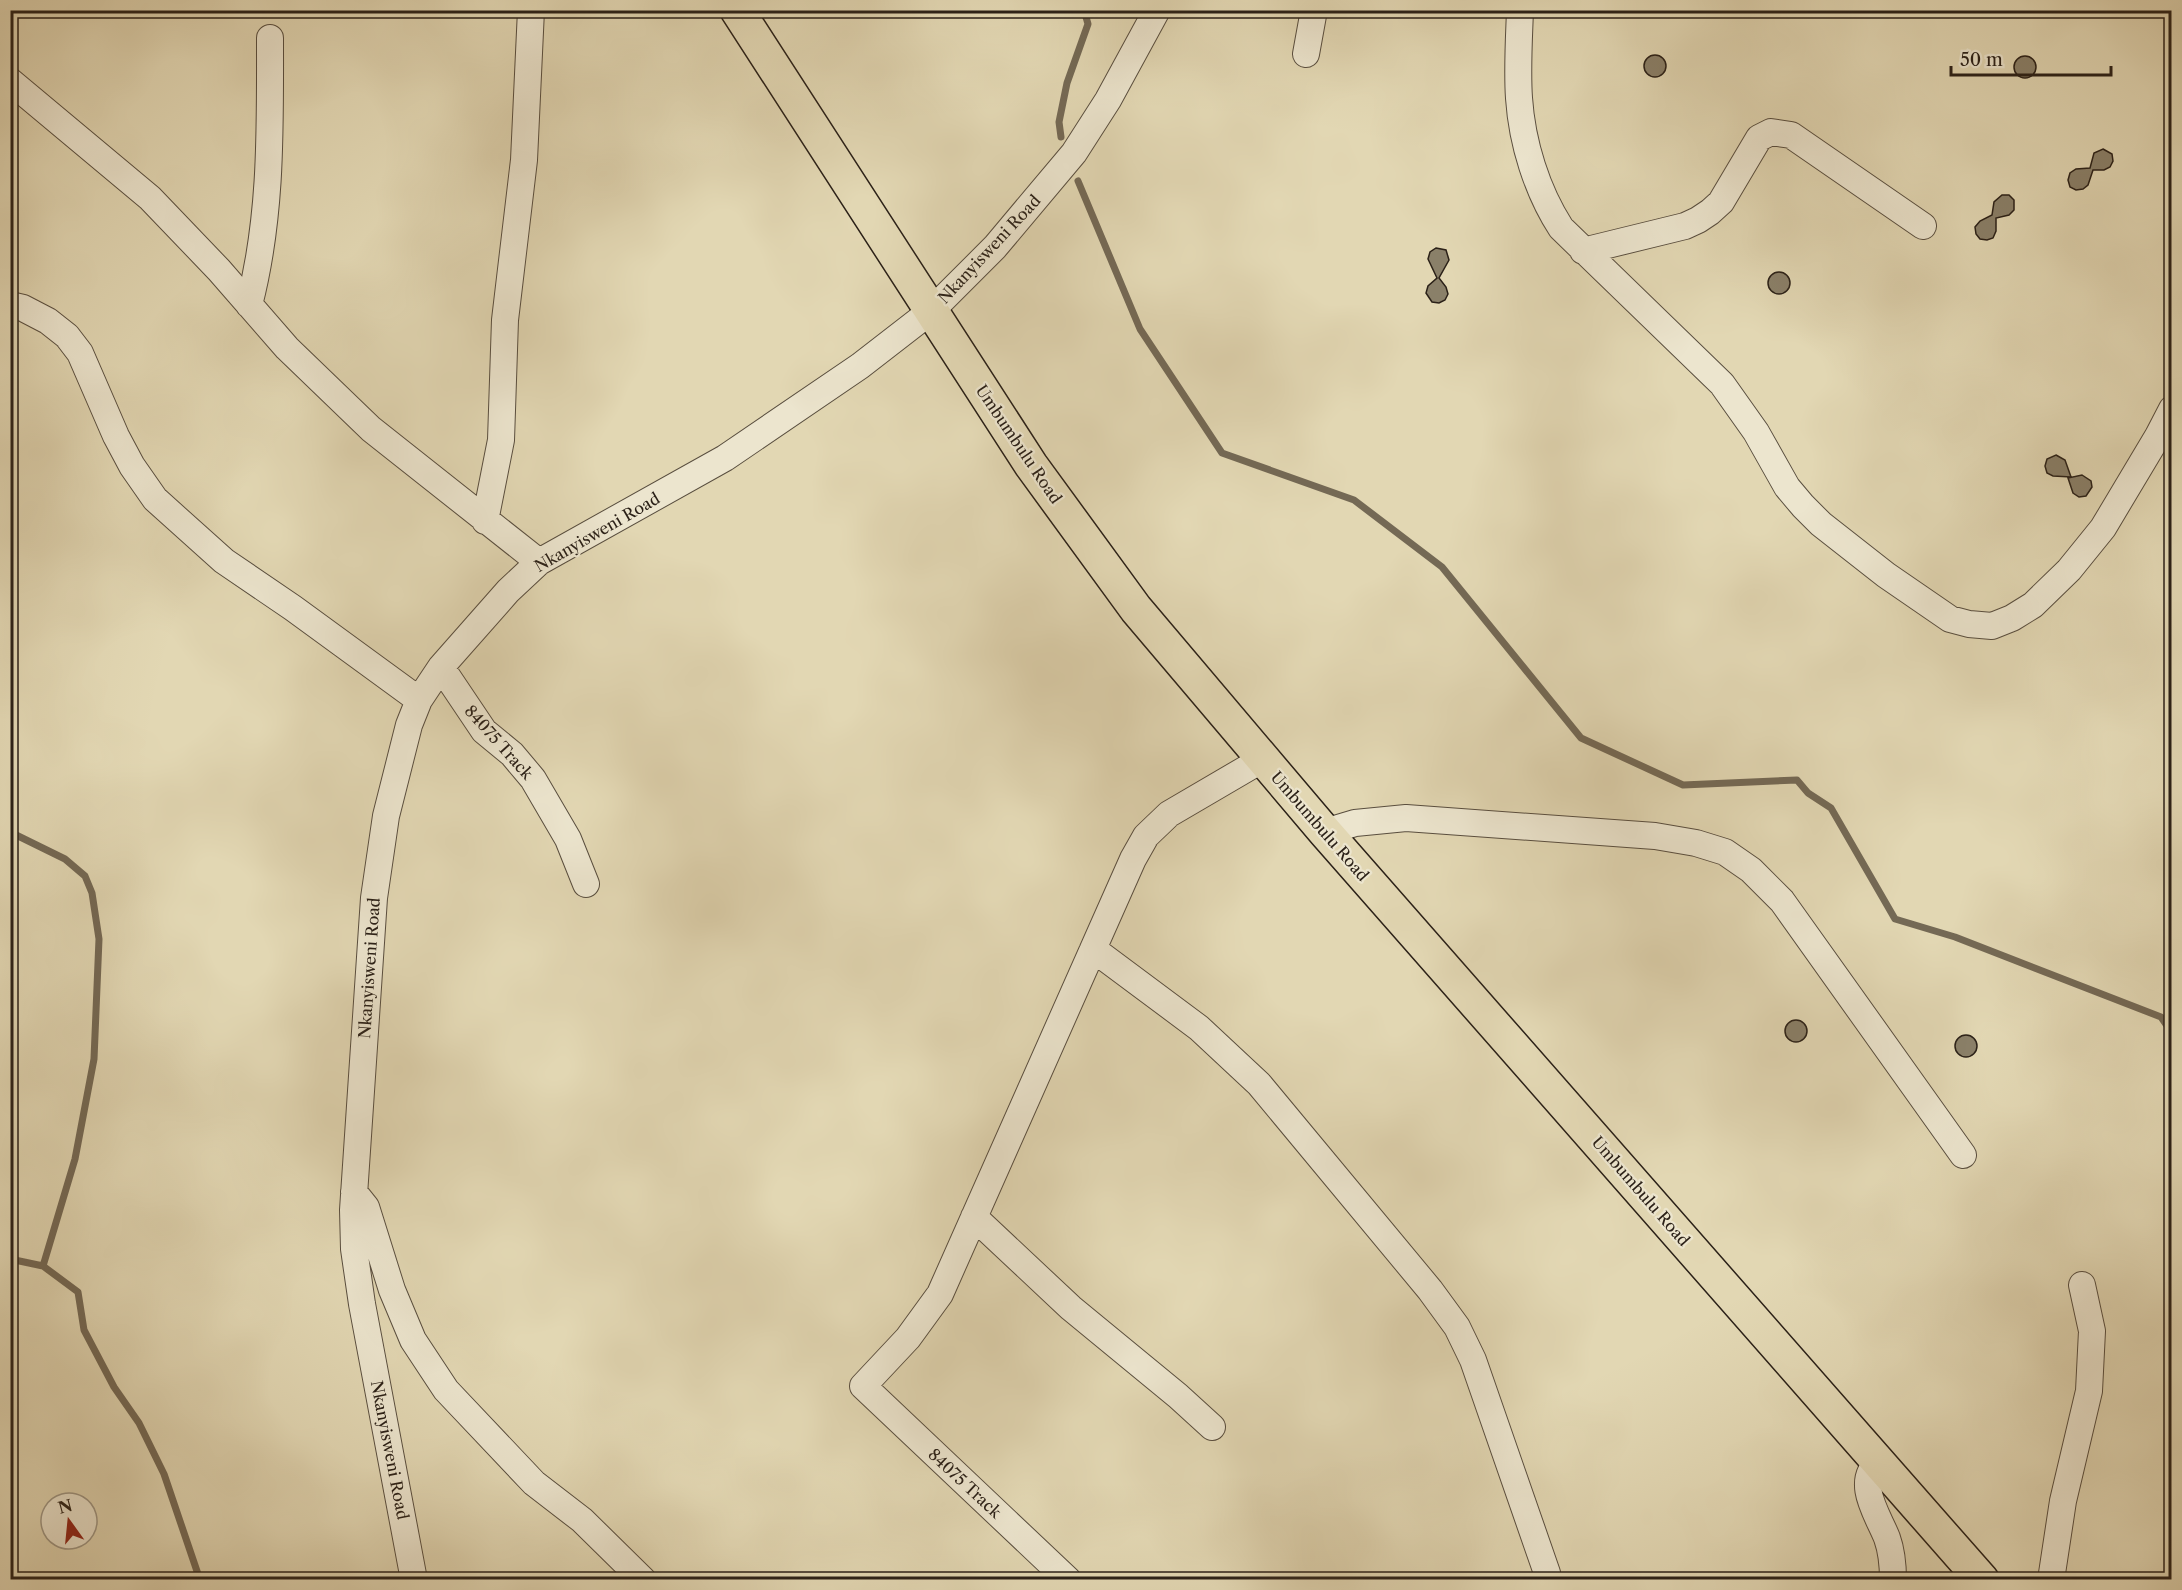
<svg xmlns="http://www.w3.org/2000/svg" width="2182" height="1590" font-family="'Libre Caslon Text',serif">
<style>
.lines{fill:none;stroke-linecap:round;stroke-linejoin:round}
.stream{stroke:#746955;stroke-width:7}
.building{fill:#8a8069;stroke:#2b2118;stroke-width:1.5}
.minor-casing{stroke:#594e3f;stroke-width:28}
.major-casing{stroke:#2b2118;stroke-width:36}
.minor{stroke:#ece5ce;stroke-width:26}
.major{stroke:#e2d7b3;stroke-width:33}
.labels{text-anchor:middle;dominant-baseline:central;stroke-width:4.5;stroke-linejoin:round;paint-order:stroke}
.street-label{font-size:16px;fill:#2b2118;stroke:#ece5ce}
</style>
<rect width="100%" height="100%" fill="#e2d7b3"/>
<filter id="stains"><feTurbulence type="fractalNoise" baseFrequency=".00333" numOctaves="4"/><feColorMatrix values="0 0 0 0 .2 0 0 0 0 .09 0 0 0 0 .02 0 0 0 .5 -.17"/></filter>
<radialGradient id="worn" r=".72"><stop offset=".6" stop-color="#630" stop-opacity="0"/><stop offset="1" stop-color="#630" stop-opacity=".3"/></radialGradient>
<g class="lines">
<path class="stream" d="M1061 137 1059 122 1067 83 1088 24 1084 10
M1078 181 1140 329 1222 453 1354 500 1442 567 1581 738 1683 785 1797 780 1808 793 1831 808 1895 919 1955 937 2161 1017 2172 1033
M10 832 65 859 85 876 92 893 99 939 94 1059 75 1159 43 1266 78 1292 84 1330 114 1387 139 1423 164 1474 200 1580
M10 1259 43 1266"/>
</g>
<path class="building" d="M1644 66a11 11 0 1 1 22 0a11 11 0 1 1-22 0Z
M2014 67a11 11 0 1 1 22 0a11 11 0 1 1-22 0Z
M2103 149 2112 154 2113 161 2110 167 2104 170H2093L2088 185 2083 189 2076 190 2070 187 2068 180 2070 173 2076 169 2090 168 2094 153Z
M2002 195H2009L2014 200V210L2009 215 1996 218V231L1993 238 1987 240 1980 239 1976 234 1975 227 1980 221 1992 215 1994 202Z
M1436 248 1446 250 1449 260 1439 278 1446 287 1448 294 1445 300 1439 303 1432 302 1426 293 1428 286 1437 278 1428 259 1430 252Z
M1768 283a11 11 0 1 1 22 0a11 11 0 1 1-22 0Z
M2056 455 2065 460 2071 477 2053 476 2047 473 2045 466 2047 459Z
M2082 475 2091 481 2092 487 2086 496 2079 497 2073 493 2068 478Z
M1785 1031a11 11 0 1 1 22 0a11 11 0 1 1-22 0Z
M1955 1046a11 11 0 1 1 22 0a11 11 0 1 1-22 0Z"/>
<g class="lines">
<g class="minor-casing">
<path id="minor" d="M1520 10C1519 39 1517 69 1519 98 1522 143 1537 191 1561 228L1722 384 1756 432 1787 487 1803 506 1821 524 1886 575 1950 619 1969 624 1992 626 2012 618 2033 605 2069 570 2103 528 2158 436 2172 409
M1306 54 1314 10
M10 81 150 198 219 270 287 348 371 429 539 562
M1583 251 1685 226 1698 220 1710 212 1721 202 1759 138 1771 132 1791 135 1923 226
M10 305 23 308 48 321 67 336 80 353 116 436 132 466 155 499 224 561 293 608 419 700
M249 305C272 216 270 128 270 38
M485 521 501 440 505 320 524 160 531 10
M441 667 484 731 512 754 533 779 568 839 586 884
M1325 832 1355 823 1406 818 1655 836 1696 843 1725 852 1751 870 1782 901 1963 1155
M1093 949 1199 1028 1259 1084 1430 1290 1457 1327 1473 1360 1547 1573
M354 1192 366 1207 392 1290 413 1340 446 1390 534 1483 582 1520 643 1580
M974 1217 1071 1308 1178 1396 1212 1427
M1879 1462C1854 1482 1878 1515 1887 1538 1892 1552 1893 1565 1893 1580
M414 1580 362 1304 354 1249 353 1210 374 898 386 816 409 725 419 700 441 667 508 591 539 562 725 458 860 366 931 311 995 247 1074 153 1108 100 1157 10
M1068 1580 863 1386 908 1338 940 1294 1133 859 1146 836 1169 814 1263 759
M2051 1580 2063 1501 2089 1391 2092 1331 2082 1285"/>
</g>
<g class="major-casing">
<path id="major" d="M737 10 1031 465 1136 609 1325 832 1982 1580"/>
</g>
<use href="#minor" class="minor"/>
<use href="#major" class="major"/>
</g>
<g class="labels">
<g class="street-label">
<text transform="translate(989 249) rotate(-47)">Nkanyisweni Road</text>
<text transform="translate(1019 444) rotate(56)">Umbumbulu Road</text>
<text transform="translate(597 532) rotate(-30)">Nkanyisweni Road</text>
<text transform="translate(499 742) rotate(48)">84075 Track</text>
<text transform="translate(1320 826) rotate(49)">Umbumbulu Road</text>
<text transform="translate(369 968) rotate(-86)">Nkanyisweni Road</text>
<text transform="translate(1641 1191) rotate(49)">Umbumbulu Road</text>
<text transform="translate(390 1450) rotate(79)">Nkanyisweni Road</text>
<text transform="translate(965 1483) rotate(43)">84075 Track</text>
</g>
</g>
<rect width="2182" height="1590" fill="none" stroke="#e2d7b3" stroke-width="36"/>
<rect x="12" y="12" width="2158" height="1566" fill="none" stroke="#2b2118" stroke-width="3"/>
<rect x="18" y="18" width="2146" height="1554" fill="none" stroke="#2b2118" stroke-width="1.5"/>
<g transform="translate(69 1521) rotate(345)"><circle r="28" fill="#ece5ce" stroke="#9f9785" stroke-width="1.5"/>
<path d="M0-4.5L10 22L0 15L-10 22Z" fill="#8f2418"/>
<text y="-9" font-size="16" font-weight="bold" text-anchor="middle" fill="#2b2118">N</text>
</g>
<path d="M1951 66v9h160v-9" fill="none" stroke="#2b2118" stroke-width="3"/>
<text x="1960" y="66" font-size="18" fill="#2b2118" stroke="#ece5ce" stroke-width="4.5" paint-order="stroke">50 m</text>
<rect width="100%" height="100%" filter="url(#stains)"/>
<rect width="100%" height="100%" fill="url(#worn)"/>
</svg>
